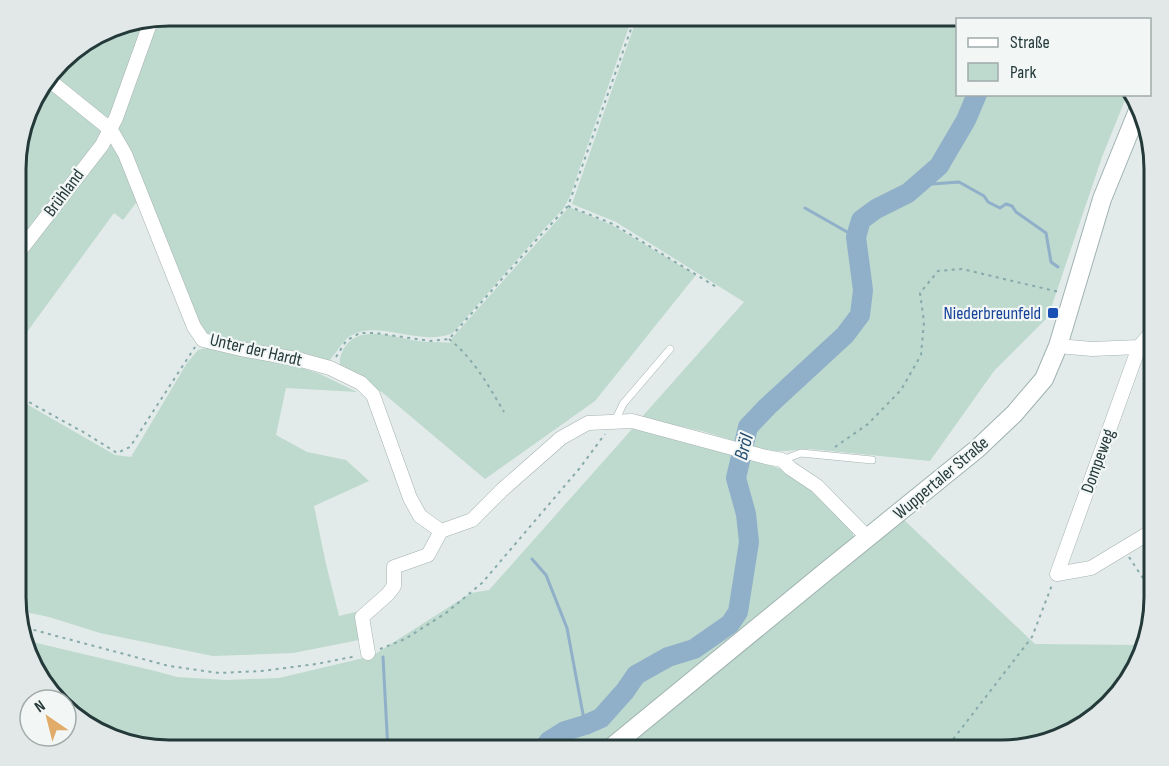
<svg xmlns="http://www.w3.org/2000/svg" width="1169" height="766" font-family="'Sofia Sans Condensed',sans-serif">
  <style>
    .green { fill: #bed9cd }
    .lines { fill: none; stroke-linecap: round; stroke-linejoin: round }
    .stream { stroke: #90afc9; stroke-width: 3 }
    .river { stroke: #90afc9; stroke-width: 20 }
    .service-casing { stroke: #a5b2b1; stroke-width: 8 }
    .minor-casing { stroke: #a5b2b1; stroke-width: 15 }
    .secondary-casing { stroke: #9fb2b1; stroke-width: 20 }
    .path { stroke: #86aaaa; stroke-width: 2; stroke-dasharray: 3 4.5; stroke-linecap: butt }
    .service { stroke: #fff; stroke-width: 7 }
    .minor { stroke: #fff; stroke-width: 14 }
    .secondary { stroke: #fff; stroke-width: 18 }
    .transit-dot { fill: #1a4fb4; stroke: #f2f7f6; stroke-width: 2 }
    .labels { text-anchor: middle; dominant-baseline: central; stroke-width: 4.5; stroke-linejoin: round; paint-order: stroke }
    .street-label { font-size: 18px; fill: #243939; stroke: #f2f7f6 }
    .transit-label { font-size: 18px; fill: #164399; stroke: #f2f7f6; text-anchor: end }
    .water-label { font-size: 20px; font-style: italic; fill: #254c6e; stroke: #f2f7f6 }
    .rim { fill: none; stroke: #243939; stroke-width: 3 }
  </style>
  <rect width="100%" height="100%" fill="#e2ebe9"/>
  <path class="green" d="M169 15H633L570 196 564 208 543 230 453 333C420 347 380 320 352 335 341 341 336 355 327 363L207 337 201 328 119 131 118 124 154 18Z
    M638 15H1001L1016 19 958 20V94L1127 95 1102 157 1048 317 994 371 930 461 810 449 771 452 702 431 641 418 744 302 616 222 572 204Z
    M149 19 114 116 107 119 51 74 67 53 110 27Z
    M46 80 103 132 16 252V149L31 100Z
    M108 144H114L139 199 123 220 114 213 16 347V261Z
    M569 207 612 225 696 275 595 401 485 479 383 393 340 366C339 358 341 355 344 348 360 323 395 338 418 341 429 343 440 341 450 343L452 338Z
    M206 348 299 367 320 374 357 392 286 388 276 435 307 452 346 460 369 481 314 506 326 564 339 616 360 611 359 640 293 653 213 656 100 633 49 617 16 610V398L115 455 131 457 187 363 198 350Z
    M633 428 739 454 792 473 815 490 853 531V540L600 751H168L83 725 66 707V700H60L36 675 24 640 155 671 177 677 226 680 279 678 372 656 471 593 489 590Z
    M901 517 1035 644 1141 645 1128 683 1077 731 1010 751H616Z"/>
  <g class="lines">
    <path class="stream" d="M918 185 959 182 984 196 988 202 1000 208 1006 204 1012 206 1016 212 1046 233 1051 262 1058 267
      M805 208 856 237
      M532 559 546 575 567 628 585 725
      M383 657 388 751"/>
    <path class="river" d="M1014 20 1015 19
      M542 751 549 741 565 731 585 725 601 718 625 691 636 675 668 657 694 649 730 624 738 612 749 542 746 514 736 478 748 427 767 407 845 335 860 315 863 290 856 237 861 220 876 209 908 193 939 166 966 120 977 94"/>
    <defs>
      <path id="service" d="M615 421 623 404 670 349
        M782 460 801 453 872 460"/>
      <path id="minor" d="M48 79 111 130 125 154 194 327 203 340 241 349 301 360 330 368 361 383 373 395 410 498 420 516 441 531 472 520 502 490 561 438 588 423 632 421 766 457 782 460 790 468 817 486 868 538
        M16 256 102 145 116 118 152 18
        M1058 346 1092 349 1139 347 1154 329
        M1057 574 1139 347
        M1057 574 1091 568 1154 530
        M368 653 362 617 388 594 394 586V567L428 555 441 531"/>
      <path id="secondary" d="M607 751 824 573 977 449 1014 414 1044 379 1058 346 1102 199 1139 108"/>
    </defs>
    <use href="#service" class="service-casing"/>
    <use href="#minor" class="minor-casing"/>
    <use href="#secondary" class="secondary-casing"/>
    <path class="path" d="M568 206 613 224 718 288
      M449 339C474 359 488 385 504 412
      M336 357 346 341 360 333H375L430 341 449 339 538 238 568 206 636 15
      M16 395 85 433 117 453 130 447 195 347
      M835 447 868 424 901 390 921 355 924 322 920 293 938 271 962 269 1059 292
      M1129 557 1154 595
      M19 626 169 666 219 673 262 671 316 664 357 656
      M380 649 405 639 446 613 482 583 579 469 605 434
      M949 743 959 751
      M944 751 1032 637 1052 585"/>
    <use href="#service" class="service"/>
    <use href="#minor" class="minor"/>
    <use href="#secondary" class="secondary"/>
  </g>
  <rect class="transit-dot" x="1047" y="307" width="12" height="12" rx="3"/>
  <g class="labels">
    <g class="street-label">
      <text transform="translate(64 193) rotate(-53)">Brühland</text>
      <text transform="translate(256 350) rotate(13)">Unter der Hardt</text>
      <text transform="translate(1098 461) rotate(-70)">Dompeweg</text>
      <text transform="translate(941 478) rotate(-40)">Wuppertaler Straße</text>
    </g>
    <g class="transit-label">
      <text x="1041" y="313">Niederbreunfeld</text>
    </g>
    <g class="water-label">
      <text transform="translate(744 447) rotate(-75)">Bröl</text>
    </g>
  </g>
  <path d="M0 0H1169V766H0ZM169 26H1001A143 143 0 0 1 1144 169V597A143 143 0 0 1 1001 740H169A143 143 0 0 1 26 597V169A143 143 0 0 1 169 26Z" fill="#e2e8e7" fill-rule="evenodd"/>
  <path class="rim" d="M169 26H1001A143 143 0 0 1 1144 169V597A143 143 0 0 1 1001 740H169A143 143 0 0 1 26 597V169A143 143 0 0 1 169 26Z"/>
  <rect x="956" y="18" width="195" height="78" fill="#f2f7f6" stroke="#a0abaa" stroke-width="1.5"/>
  <rect x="968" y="38" width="30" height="9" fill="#ffffff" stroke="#a0abaa" stroke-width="1.5"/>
  <text x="1010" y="48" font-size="18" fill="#243939">Straße</text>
  <rect x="968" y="63" width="30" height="18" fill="#bed9cd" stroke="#a0abaa" stroke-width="1.5"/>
  <text x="1010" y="78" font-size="18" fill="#243939">Park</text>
  <g transform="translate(48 718) rotate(325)"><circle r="28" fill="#f2f7f6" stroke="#a0abaa" stroke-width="1.5"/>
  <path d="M0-4.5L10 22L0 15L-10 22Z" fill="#e1ab69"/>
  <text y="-9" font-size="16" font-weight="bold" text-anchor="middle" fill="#243939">N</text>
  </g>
</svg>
